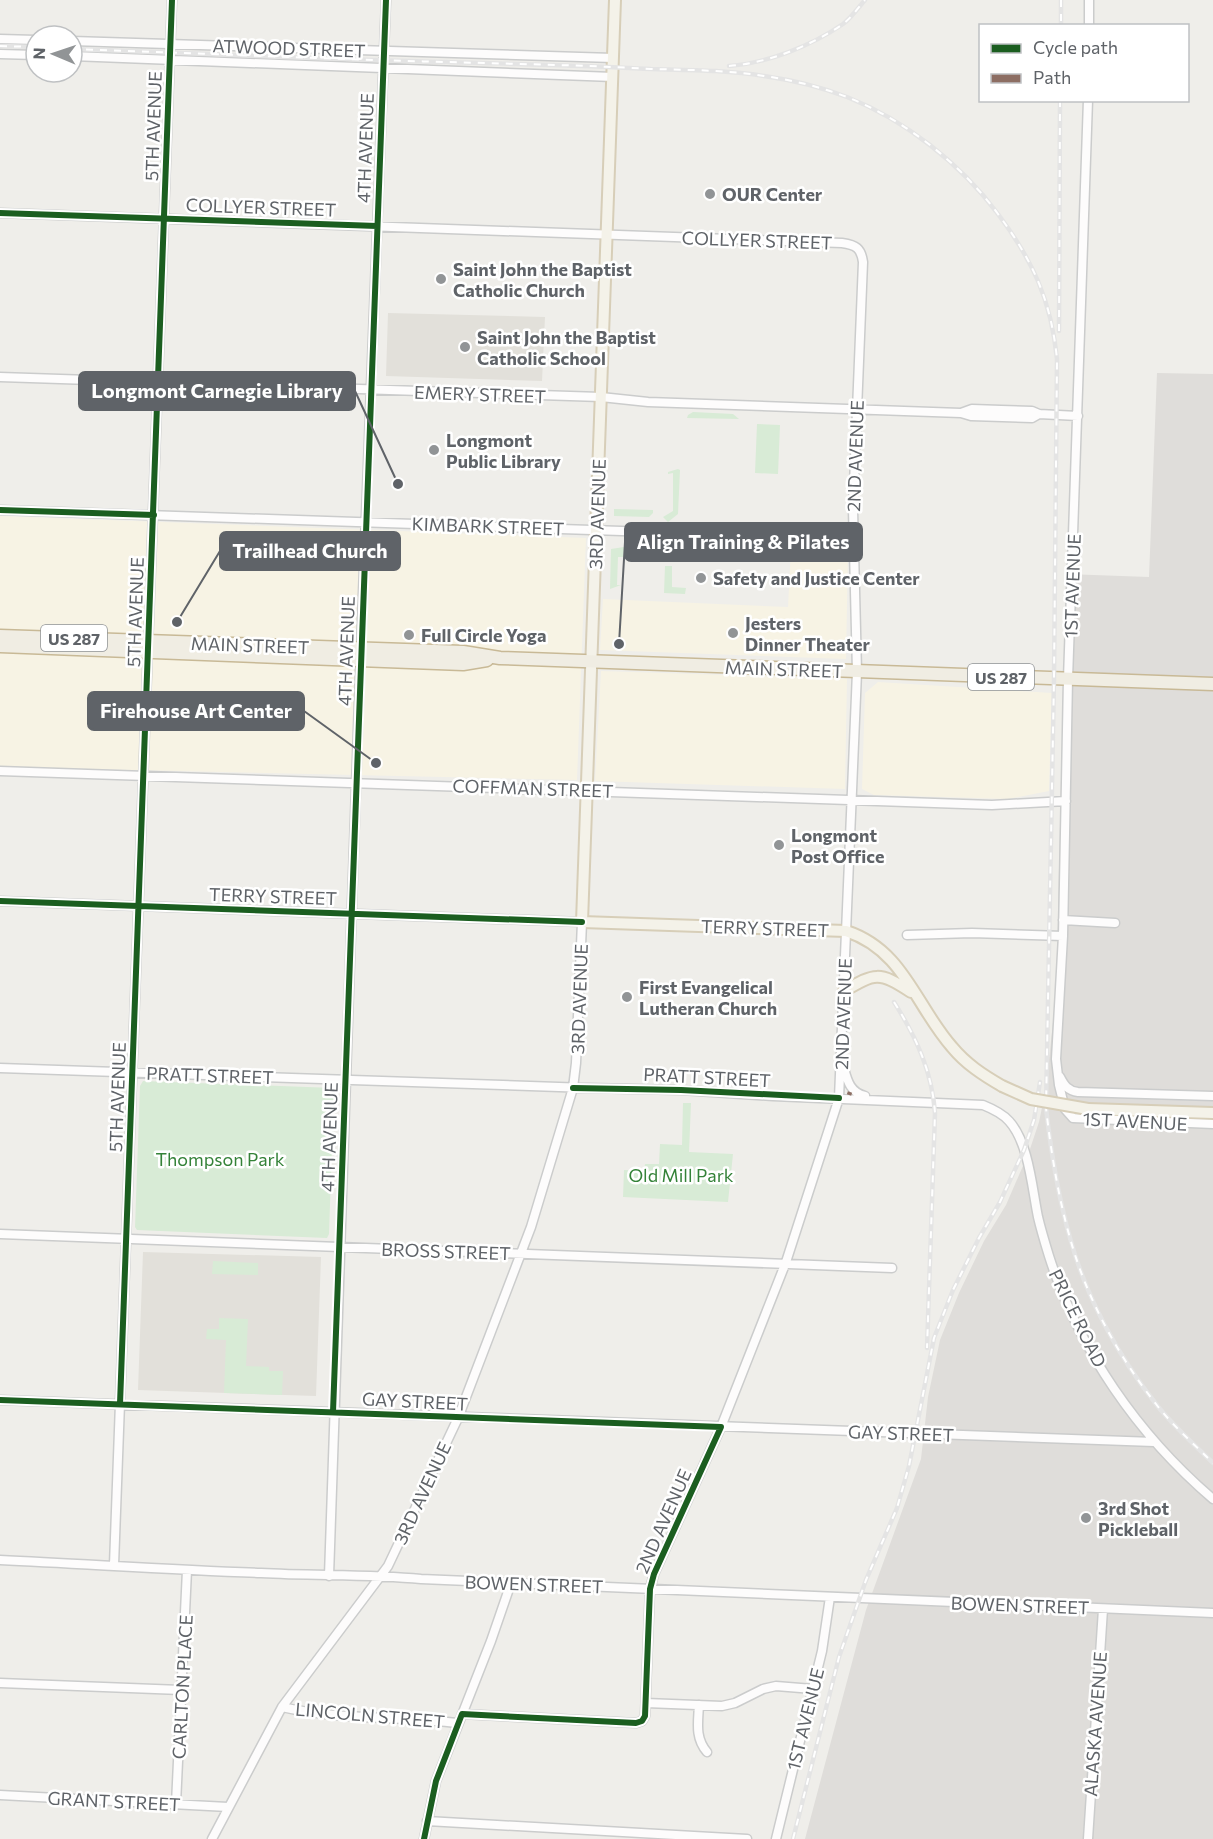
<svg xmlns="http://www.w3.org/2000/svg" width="1213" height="1839" font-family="Commissioner,sans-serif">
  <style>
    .commercial { fill: #f7f3e4 }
    .industrial { fill: #dfddda }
    .education { fill: #e2e0da }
    .green { fill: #d8ebd6 }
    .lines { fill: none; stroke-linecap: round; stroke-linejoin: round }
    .minor-casing { stroke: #cbcccc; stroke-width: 11 }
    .major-casing { stroke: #d7ceb8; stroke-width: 14 }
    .highway-casing { stroke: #c8b996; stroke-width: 15 }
    .minor { stroke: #fdfcfc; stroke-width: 8 }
    .major { stroke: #f4f2e9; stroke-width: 10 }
    .highway { stroke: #f0ede3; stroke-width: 12 }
    .rail-casing { stroke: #e4e4e4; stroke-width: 4.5 }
    .rail { stroke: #fff; stroke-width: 2; stroke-dasharray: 7; stroke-linecap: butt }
    .major-bridge-casing { stroke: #d7ceb8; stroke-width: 14; stroke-linecap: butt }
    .major-bridge { stroke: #f4f2e9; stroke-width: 10 }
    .quiet { stroke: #8d6e63; stroke-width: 4.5; stroke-dasharray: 9 4.5; stroke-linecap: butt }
    .cycleway-casing { stroke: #fff; stroke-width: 10 }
    .cycleway { stroke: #1b5e20; stroke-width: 6 }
    .poi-dot { fill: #919496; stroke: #fff; stroke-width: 2 }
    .labels { text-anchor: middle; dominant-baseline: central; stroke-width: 5; stroke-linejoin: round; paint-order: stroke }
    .shield { fill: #fff; stroke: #8f9295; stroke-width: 1.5 }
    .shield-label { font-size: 16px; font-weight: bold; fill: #5f6368 }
    .street-label { font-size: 18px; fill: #5f6368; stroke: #fff }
    .poi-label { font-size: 18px; font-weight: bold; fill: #5f6368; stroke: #fff; text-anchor: start }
    .park-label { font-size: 18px; fill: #348238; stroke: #fff }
    .leader { fill: none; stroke: #5f6368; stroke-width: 2 }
    .callout-dot { fill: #5f6368; stroke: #fff; stroke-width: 2 }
    .callout { fill: #5f6368; stroke: #5f6368; stroke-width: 2 }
    .callout-label { font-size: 20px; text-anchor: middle; font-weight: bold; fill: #fff }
  </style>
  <rect width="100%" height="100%" fill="#efeeea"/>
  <path class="commercial" d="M0 516 586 538 577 780 0 767Z
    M791 548 848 549 846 659 600 650 603 599 788 607Z
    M601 671 847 679 845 789 595 781Z
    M878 682 1052 693 1049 791 1008 799 874 795 862 789 865 693Z"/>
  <path class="industrial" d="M1157 373 1213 374V1839H805L866 1610 921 1459 928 1397 940 1340 959 1293 984 1241 1006 1205 1029 1152 1039 1122 1046 1088 1056 994 1066 574 1149 577Z"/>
  <path class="education" d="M388 313 545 317 542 381 386 376Z
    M143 1252 321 1257 316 1396 138 1390Z"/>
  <path class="green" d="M693 412 733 414 739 419 687 418 688 415Z
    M757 424 780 425 778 474 755 473Z
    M678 469 680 470 678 514 668 522 663 517 673 511V473L668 474V472Z
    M614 509 653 510V513L649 517 614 516Z
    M630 546V551L624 550 623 557H618L617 585H621L610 589 611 549Z
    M665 566H672V587L686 588 685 594 664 593Z
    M143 1081 334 1088 329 1234 327 1238 137 1230 135 1227 140 1086Z
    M683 1103H691L689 1152 733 1154 728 1202 623 1197 624 1170 644 1171 645 1164H659L660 1144 682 1145Z
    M213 1261 258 1263V1275L212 1274Z
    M219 1318 248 1319 246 1366 269 1367V1371H283L282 1395 224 1393 226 1340 206 1339 207 1329H219Z"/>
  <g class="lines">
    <defs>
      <path id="minor" d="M1089 0V26
        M0 39 36 40
        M72 41 613 58
        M0 54 36 55
        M72 56 613 77
        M1088 100 1068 679 1063 936 1056 1059 1059 1085 1065 1109 1073 1118 1213 1124
        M0 213 842 243C856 245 861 248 863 262L853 509 857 672 839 1098 786 1262 721 1427 654 1574 650 1589 645 1716 642 1721 636 1723 462 1714
        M0 377 601 397 648 402 961 413 971 416 1032 418 1039 414
        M961 413 972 409 1001 410 1032 411 1039 414 1078 416
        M0 510 652 532
        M738 537 853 541
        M0 771 992 805 1066 801
        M0 901 582 922 576 1063 573 1088 531 1227 458 1418 388 1566 282 1707 212 1839
        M1063 920 1115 923
        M907 935 972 933 1063 936
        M843 1065C847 1079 849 1092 865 1096
        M0 1068 588 1088 681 1090 773 1096 983 1105C993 1109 1002 1113 1009 1121 1029 1143 1032 1188 1038 1217 1041 1230 1045 1243 1049 1256 1079 1350 1138 1435 1213 1499
        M1060 1077C1064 1085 1068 1091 1078 1092L1213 1096
        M0 1234 892 1268
        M0 1400 1154 1442
        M0 1560C87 1564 174 1570 261 1573 314 1576 368 1574 421 1579L1213 1613
        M114 1565 172 0
        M329 1576 360 670 386 0
        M0 1683 181 1690
        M646 1703 722 1706 735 1703 763 1689 776 1686 813 1689
        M699 1705C698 1723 695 1738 707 1752
        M282 1707C337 1720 401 1716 458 1723
        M0 1795 228 1807
        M176 1804 187 1570
        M427 1821 747 1839
        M424 1839 436 1781 491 1641 511 1583
        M776 1839 822 1651 830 1597
        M1088 1839 1103 1609"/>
      <path id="major" d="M615 0 582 922 846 931C904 950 915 1005 952 1047 966 1064 983 1075 1002 1086
        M844 991C875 973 879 971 911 992
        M1088 1109 1213 1113"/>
      <path id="highway" d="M0 636 463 652 500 658 1213 684
        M0 646 463 664 487 660"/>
    </defs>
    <use href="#minor" class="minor-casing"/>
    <use href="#major" class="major-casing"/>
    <use href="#highway" class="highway-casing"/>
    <use href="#minor" class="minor"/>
    <use href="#major" class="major"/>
    <use href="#highway" class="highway"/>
    <defs>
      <path id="rail" d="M1061 0V26
        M0 46 36 47
        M72 49C197 53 322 59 447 62 515 64 583 65 651 69 689 70 727 70 764 76 792 80 821 87 847 97 905 120 961 164 998 214 1033 261 1051 300 1057 359L1054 679 1046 1108C1051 1152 1058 1196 1070 1238 1086 1297 1118 1356 1156 1404 1172 1425 1194 1444 1213 1463
        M729 66C768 63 811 46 843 24 851 18 858 8 865 0
        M1059 331 1060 100
        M894 1002C916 1037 932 1071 935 1113L927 1348
        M793 1839 839 1657 866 1580 897 1508 909 1466 934 1338 953 1290 979 1238 1000 1202 1024 1150 1034 1120 1040 1082"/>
    </defs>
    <use href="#rail" class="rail-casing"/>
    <use href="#rail" class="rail"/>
    <defs>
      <path id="major-bridge" d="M1002 1086 1031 1099 1088 1109"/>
    </defs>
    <use href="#major-bridge" class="major-bridge-casing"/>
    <use href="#major-bridge" class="major-bridge"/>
    <path class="quiet" d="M849 1095 850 1092"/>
    <defs>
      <path id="cycleway" d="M0 213 377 226
        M0 510 154 515
        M0 901 582 922
        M573 1088 681 1090 839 1098
        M0 1400 721 1427 654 1574 650 1589 645 1716 642 1721 636 1723 462 1714 436 1781 424 1839
        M120 1404 172 0
        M333 1412 386 0"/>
    </defs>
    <use href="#cycleway" class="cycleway-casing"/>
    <use href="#cycleway" class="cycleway"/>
  </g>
  <g class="poi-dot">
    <circle cx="710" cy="194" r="6"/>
    <circle cx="441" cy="279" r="6"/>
    <circle cx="465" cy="347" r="6"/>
    <circle cx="434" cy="450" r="6"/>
    <circle cx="701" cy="578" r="6"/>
    <circle cx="733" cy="633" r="6"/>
    <circle cx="409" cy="635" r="6"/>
    <circle cx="779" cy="845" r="6"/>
    <circle cx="627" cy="997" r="6"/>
    <circle cx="1086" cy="1518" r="6"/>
  </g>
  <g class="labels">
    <g class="shield">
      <rect x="41" y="625" width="66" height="26" rx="4.5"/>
      <rect x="968" y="664" width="66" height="26" rx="4.5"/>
    </g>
    <g class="shield-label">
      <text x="74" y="638">US 287</text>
      <text x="1001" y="677">US 287</text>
    </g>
    <g class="street-label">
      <text transform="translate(289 48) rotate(2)">ATWOOD STREET</text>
      <text transform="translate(153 126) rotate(-88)">5TH AVENUE</text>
      <text transform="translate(365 148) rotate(-88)">4TH AVENUE</text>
      <text transform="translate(261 207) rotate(2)">COLLYER STREET</text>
      <text transform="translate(757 240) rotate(2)">COLLYER STREET</text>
      <text transform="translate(480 394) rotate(2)">EMERY STREET</text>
      <text transform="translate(855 456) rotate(-88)">2ND AVENUE</text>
      <text transform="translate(597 514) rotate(-88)">3RD AVENUE</text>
      <text transform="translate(488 526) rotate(2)">KIMBARK STREET</text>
      <text transform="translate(1072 586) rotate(-88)">1ST AVENUE</text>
      <text transform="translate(135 612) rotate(-88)">5TH AVENUE</text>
      <text transform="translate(250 645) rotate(2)">MAIN STREET</text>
      <text transform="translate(346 651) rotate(-88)">4TH AVENUE</text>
      <text transform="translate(784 669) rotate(2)">MAIN STREET</text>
      <text transform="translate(533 788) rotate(2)">COFFMAN STREET</text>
      <text transform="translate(273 896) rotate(2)">TERRY STREET</text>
      <text transform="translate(765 928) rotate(2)">TERRY STREET</text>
      <text transform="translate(579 999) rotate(-88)">3RD AVENUE</text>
      <text transform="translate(843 1014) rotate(-88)">2ND AVENUE</text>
      <text transform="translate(210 1075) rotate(2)">PRATT STREET</text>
      <text transform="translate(707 1077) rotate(3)">PRATT STREET</text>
      <text transform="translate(117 1097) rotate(-88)">5TH AVENUE</text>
      <text transform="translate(1135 1121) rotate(3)">1ST AVENUE</text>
      <text transform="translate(329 1137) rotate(-88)">4TH AVENUE</text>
      <text transform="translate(446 1251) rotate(2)">BROSS STREET</text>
      <text transform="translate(1078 1318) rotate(64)">PRICE ROAD</text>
      <text transform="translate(415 1401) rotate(3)">GAY STREET</text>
      <text transform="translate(901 1433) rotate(2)">GAY STREET</text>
      <text transform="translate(422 1493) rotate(-65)">3RD AVENUE</text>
      <text transform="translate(663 1521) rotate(-66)">2ND AVENUE</text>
      <text transform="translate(534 1584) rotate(2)">BOWEN STREET</text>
      <text transform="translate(1020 1605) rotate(2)">BOWEN STREET</text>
      <text transform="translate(182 1687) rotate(-87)">CARLTON PLACE</text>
      <text transform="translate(370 1715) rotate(5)">LINCOLN STREET</text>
      <text transform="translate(805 1719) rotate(-76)">1ST AVENUE</text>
      <text transform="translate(1095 1724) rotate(-86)">ALASKA AVENUE</text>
      <text transform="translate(114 1801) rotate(3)">GRANT STREET</text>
    </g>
    <g class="poi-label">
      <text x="722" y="194">OUR Center</text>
      <text x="453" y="269">Saint John the Baptist<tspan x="453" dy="21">Catholic Church</tspan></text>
      <text x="477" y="337">Saint John the Baptist<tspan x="477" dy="21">Catholic School</tspan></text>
      <text x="446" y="440">Longmont<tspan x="446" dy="21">Public Library</tspan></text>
      <text x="713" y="578">Safety and Justice Center</text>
      <text x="745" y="623">Jesters<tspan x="745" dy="21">Dinner Theater</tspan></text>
      <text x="421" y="635">Full Circle Yoga</text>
      <text x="791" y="835">Longmont<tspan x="791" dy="21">Post Office</tspan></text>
      <text x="639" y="987">First Evangelical<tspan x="639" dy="21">Lutheran Church</tspan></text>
      <text x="1098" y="1508">3rd Shot<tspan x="1098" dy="21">Pickleball</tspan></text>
    </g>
    <g class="park-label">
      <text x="220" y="1159">Thompson Park</text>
      <text x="681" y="1175">Old Mill Park</text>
    </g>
  </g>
  <path class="leader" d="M398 484L355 391M619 644L625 542M177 622L220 551M376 763L304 711"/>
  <g class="callout-dot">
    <circle cx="398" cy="484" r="6"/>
    <circle cx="619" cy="644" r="6"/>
    <circle cx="177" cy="622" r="6"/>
    <circle cx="376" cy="763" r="6"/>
  </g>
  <g class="callout">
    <rect x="79" y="372" width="276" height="38" rx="6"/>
    <rect x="625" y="523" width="237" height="38" rx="6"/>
    <rect x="220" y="532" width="180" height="38" rx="6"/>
    <rect x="88" y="692" width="216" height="38" rx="6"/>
  </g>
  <g class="callout-label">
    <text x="217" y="398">Longmont Carnegie Library</text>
    <text x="743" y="549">Align Training &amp; Pilates</text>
    <text x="310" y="558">Trailhead Church</text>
    <text x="196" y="718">Firehouse Art Center</text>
  </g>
  <rect x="979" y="24" width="210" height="78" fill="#ffffff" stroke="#bfc1c3" stroke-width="1.5"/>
  <rect x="991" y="44" width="30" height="9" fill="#1b5e20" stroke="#bfc1c3" stroke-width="1.5"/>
  <text x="1033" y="54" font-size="18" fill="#5f6368">Cycle path</text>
  <rect x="991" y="74" width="30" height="9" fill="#8d6e63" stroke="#bfc1c3" stroke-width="1.5"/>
  <text x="1033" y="84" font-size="18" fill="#5f6368">Path</text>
  <g transform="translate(54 54) rotate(272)"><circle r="28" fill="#ffffff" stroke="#bfc1c3" stroke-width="1.5"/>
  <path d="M0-4.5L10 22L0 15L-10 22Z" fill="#919496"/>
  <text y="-9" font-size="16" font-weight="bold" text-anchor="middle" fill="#5f6368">N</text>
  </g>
</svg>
